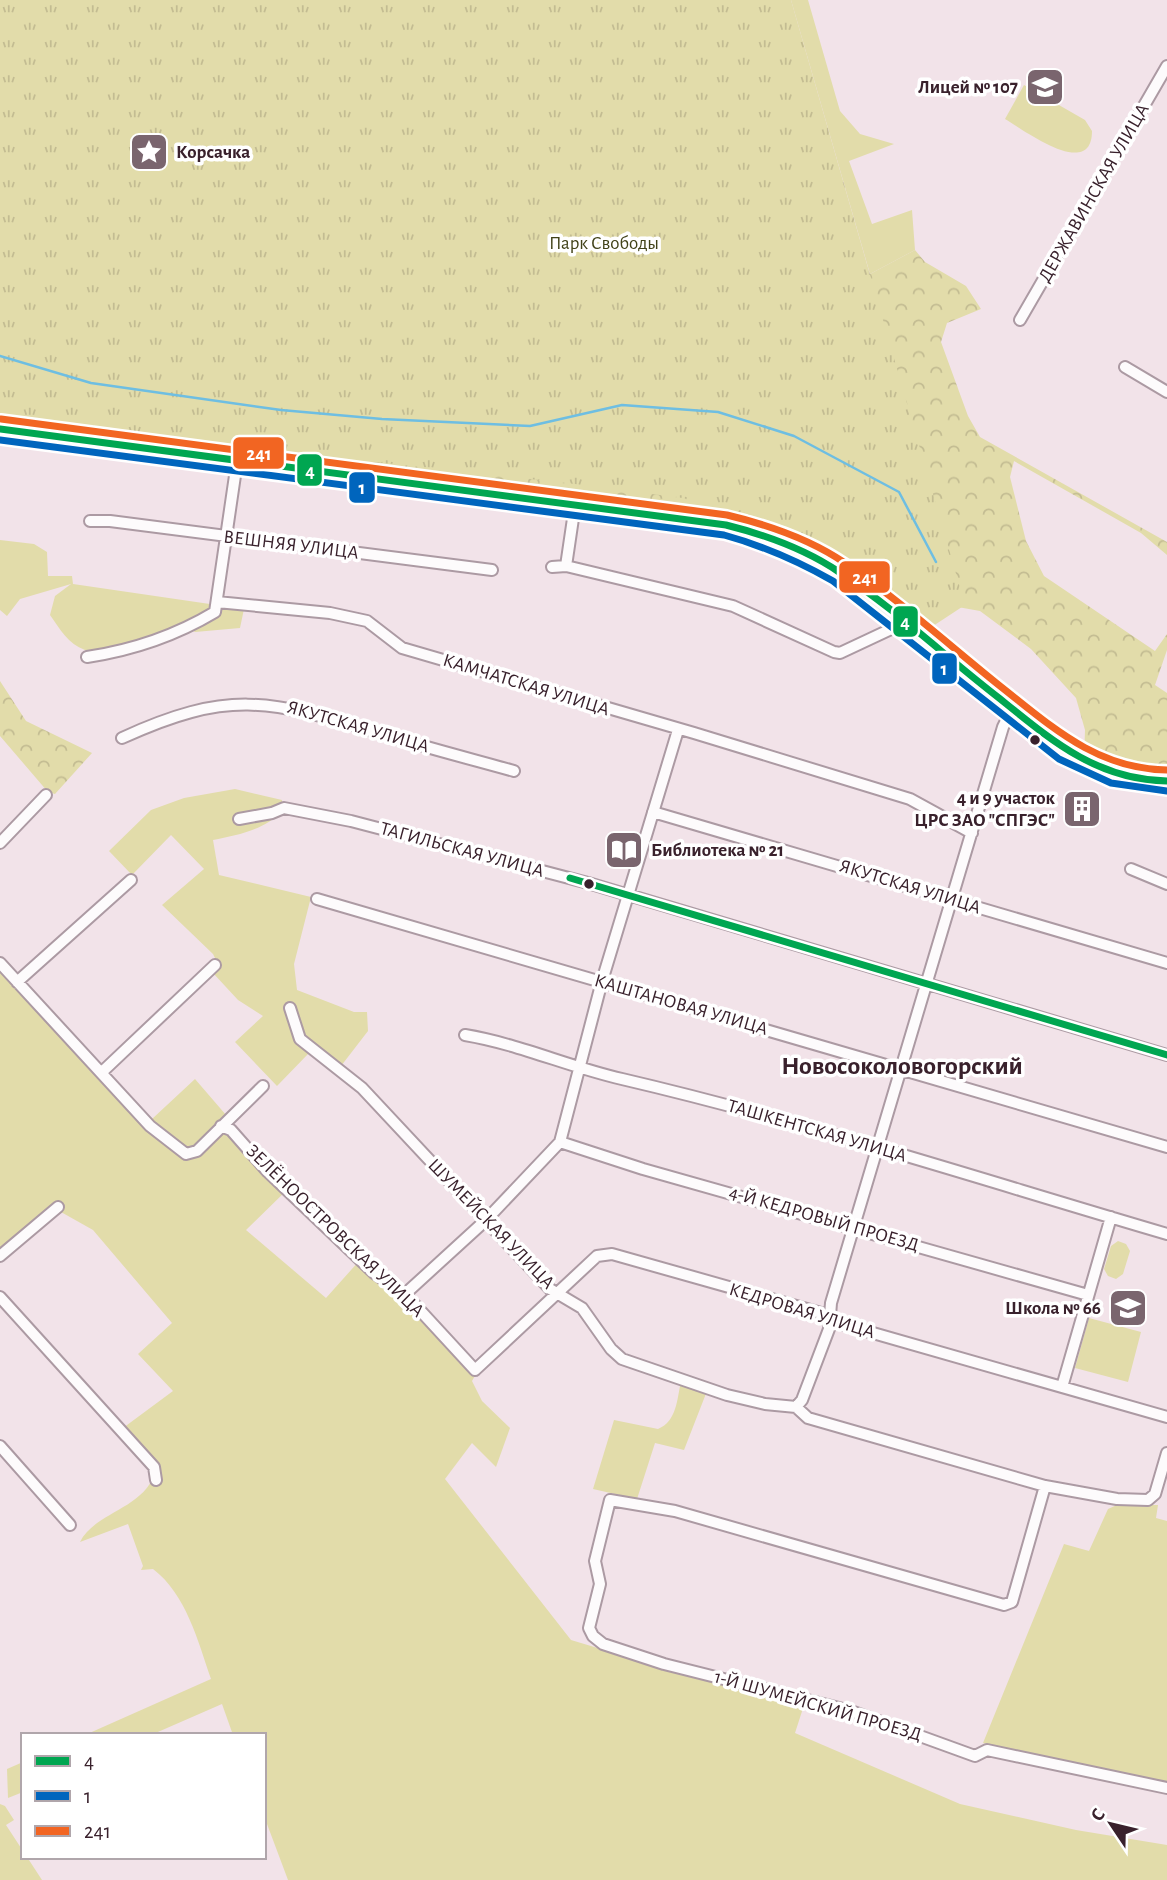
<svg xmlns="http://www.w3.org/2000/svg" width="1167" height="1880" font-family="'Alegreya Sans',sans-serif">
  <style>
    .green { fill: #e2dcaa }
    .forest { fill: url(#forest-crowns) }
    .park { fill: url(#park-tufts) }
    .lines { fill: none; stroke-linecap: round; stroke-linejoin: round }
    .stream { stroke: #6ebee2; stroke-width: 2.5 }
    .minor-casing { stroke: #ac9aa3; stroke-width: 14 }
    .secondary-casing { stroke: #ac9aa3; stroke-width: 18 }
    .minor { stroke: #fdfbfc; stroke-width: 10 }
    .secondary { stroke: #f1f3f3; stroke-width: 14 }
    .bus-1-casing { stroke: #fff; stroke-width: 12 }
    .bus-2-casing { stroke: #fff; stroke-width: 12 }
    .bus-3-casing { stroke: #fff; stroke-width: 12 }
    .bus-1 { stroke: #00a651; stroke-width: 7 }
    .bus-2 { stroke: #0065bd; stroke-width: 7 }
    .bus-3 { stroke: #f26522; stroke-width: 7 }
    .bus-dot { fill: #39212c; stroke: #fff; stroke-width: 2.5 }
    .labels { text-anchor: middle; dominant-baseline: central; stroke-width: 7; stroke-linejoin: round; paint-order: stroke }
    .poi-label { font-size: 19px; font-weight: bold; fill: #39212c; stroke: #fff; text-anchor: end }
    .street-label { font-size: 19px; fill: #39212c; stroke: #fff }
    .park-label { font-size: 19px; fill: #414218; stroke: #fff }
    .district-label { font-size: 26px; font-weight: bold; fill: #39212c; stroke: #fff }
    .line-badge { stroke: #fff; stroke-width: 2.5 }
    .badge-label { font-size: 19px; text-anchor: middle; font-weight: bold; fill: #fff }
  </style>
  <defs>
    <pattern id="forest-crowns" width="20" height="18" patternUnits="userSpaceOnUse" patternTransform="scale(1.75)"><rect width="20" height="18" fill="#e2dcaa"/><path d="M2 6a3 3 0 1 1 6 0M12 15a3 3 0 1 1 6 0" fill="none" stroke="#c3bc92"/></pattern>
    <pattern id="park-tufts" width="24" height="20" patternUnits="userSpaceOnUse" patternTransform="scale(1.75)"><rect width="24" height="20" fill="#e2dcaa"/><path d="M3 7l-1-3M5 7V3M7 7l1-3M15 17l-1-3M17 17v-4M19 17l1-3" fill="none" stroke="#c3bc92"/></pattern>
  </defs>
  <rect width="100%" height="100%" fill="#f2e3e9"/>
  <path class="green" d="M791 0H808L840 111 860 134 894 144 849 161 872 224 912 210 915 250 870 274Z
    M1024 85 1085 120 1092 131C1092 181 1024 130 1005 119Z
    M0 540 34 544 47 552 48 576H72L73 584 244 609 240 628 195 632 186 627C162 635 108 659 85 650 68 644 60 629 50 615L55 596 71 584 20 599 7 616 0 610Z
    M235 789 282 800 283 810C265 830 238 835 213 840L219 875 311 897 294 964 297 990 354 1012H367L368 1031 341 1066 333 1071 309 1053 277 1086 235 1042 263 1016 238 1000 213 973 218 964 213 954 162 905 204 869 171 835 132 875 109 851 151 810 184 798Z
    M0 967 139 1119H152L195 1079 289 1188 246 1230 326 1298 360 1260 402 1290 476 1374 472 1381 482 1401 510 1428 496 1467 472 1443 445 1479 571 1640 664 1668 805 1702 795 1733 960 1804 1076 1830 1167 1845V1880H288L264 1816V1735H233L222 1704 151 1735H85L211 1679C198 1641 186 1594 153 1569L141 1570 143 1566 128 1524 80 1542C94 1513 142 1509 154 1475L123 1428 173 1391 138 1354 172 1323 93 1230 61 1212 0 1260Z
    M1118 1241 1126 1244 1130 1251 1123 1274 1116 1279 1108 1276 1104 1269 1111 1246Z
    M1089 1318 1141 1332 1128 1382 1075 1368Z
    M681 1381 707 1391 684 1450 655 1443 637 1499 593 1489 614 1420 658 1429C677 1421 677 1399 681 1381Z
    M1117 1505H1158L1156 1518 1167 1521V1783L983 1743 1064 1544 1089 1551 1108 1509Z
    M23 1762V1792L8 1798 7 1769Z
    M0 1804 5 1806 14 1820 6 1825 23 1851V1857H27L42 1880H0Z"/>
  <path class="forest" d="M915 250 925 262 966 286 981 309 947 323 941 342 968 416 980 437 1167 542V555L1141 533 1014 461 1010 477 1026 541 1044 576 1155 651 1167 634V650L1155 685 1167 693V776L1132 775 1084 758 1085 730 1076 698 1031 649 980 611 952 606 844 551 758 523 490 483 189 450 0 421V310L870 274Z
    M0 681 26 721 92 753 55 794 48 792 0 736Z"/>
  <path class="park" d="M0 0H791L965 605 927 630 843 568 729 504 567 483 0 421Z"/>
  <g class="lines">
    <path class="stream" d="M0 356 91 383 281 410 382 419 530 426 622 405 718 412 794 436 899 492 936 562"/>
    <defs>
      <path id="minor" d="M1020 320 1167 66
        M1125 367 1167 392
        M90 521H110L492 570
        M566 566 575 505
        M552 567 566 566 733 606 834 652 840 653 904 623
        M217 602 330 613 367 621 402 648 694 733 910 799 972 833
        M87 657C134 650 175 636 215 612L237 462
        M122 738C227 690 268 699 375 732 421 746 467 758 514 771
        M653 812 1167 963
        M239 819 272 813 284 808 351 821 588 883 1167 1055
        M0 843 46 795
        M1131 869 1167 884
        M317 899 1167 1147
        M0 963 150 1126 186 1154 197 1151 263 1086
        M17 982 131 880
        M290 1008 300 1039 362 1088 550 1289 582 1308 611 1349 622 1359 727 1395 765 1404 796 1407 808 1418 1045 1486 1117 1499 1148 1500 1155 1494 1167 1453
        M465 1035C519 1044 569 1067 622 1079 806 1122 986 1181 1167 1234
        M102 1072 215 965
        M221 1126 231 1130 268 1172 374 1273 405 1294 475 1370 597 1256 612 1254 821 1313 838 1323 1167 1417
        M560 1142 643 1169 1088 1295
        M0 1256 58 1207
        M405 1294 486 1220 560 1142 602 981 678 730
        M0 1297 154 1467 156 1480
        M1062 1387 1111 1217
        M796 1407 802 1400 829 1329 831 1303 1003 727 1012 709
        M0 1446 70 1525
        M1045 1486 1012 1602 1004 1605 675 1511 610 1500 595 1561 600 1584 589 1628 593 1636 603 1644 664 1664 851 1711 975 1756 987 1750 1167 1788"/>
      <path id="secondary" d="M0 429 575 505 726 525 757 533 796 548 839 572 1064 750C1097 770 1129 782 1167 781"/>
    </defs>
    <use href="#minor" class="minor-casing"/>
    <use href="#secondary" class="secondary-casing"/>
    <use href="#minor" class="minor"/>
    <use href="#secondary" class="secondary"/>
    <defs>
      <path id="bus-1" d="M0 429 726 525C766 535 805 549 839 572 895 609 946 657 999 698 1051 740 1097 780 1167 781
        M570 878 1167 1055"/>
      <path id="bus-2" d="M0 440 724 535C764 546 798 561 833 581L1059 759 1111 783 1167 791"/>
      <path id="bus-3" d="M1 419 727 515C769 525 810 539 845 563 899 600 949 645 1000 686 1052 727 1097 769 1167 770"/>
    </defs>
    <use href="#bus-1" class="bus-1-casing"/>
    <use href="#bus-2" class="bus-2-casing"/>
    <use href="#bus-3" class="bus-3-casing"/>
    <use href="#bus-1" class="bus-1"/>
    <use href="#bus-2" class="bus-2"/>
    <use href="#bus-3" class="bus-3"/>
  </g>
  <defs>
    <symbol id="school-square" viewBox="-11 -11 22 22"><rect x="-9" y="-9" width="18" height="18" rx="4" fill="#7a656e" stroke="#fff"/><path d="M0-5L7-2L0 1L-7-2ZM-4 1L0 2.5L4 1V4Q0 6-4 4Z" fill="#fff"/></symbol>
    <symbol id="sight-square" viewBox="-11 -11 22 22"><rect x="-9" y="-9" width="18" height="18" rx="4" fill="#7a656e" stroke="#fff"/><path d="M0-6L1.8-2.2L6-1.7L2.9 1.2L3.7 5.4L0 3.3L-3.7 5.4L-2.9 1.2L-6-1.7L-1.8-2.2Z" fill="#fff"/></symbol>
    <symbol id="building-square" viewBox="-11 -11 22 22"><rect x="-9" y="-9" width="18" height="18" rx="4" fill="#7a656e" stroke="#fff"/><path d="M-4-6H4V6H1V3H-1V6H-4ZM-2.5-4.3h1.7v1.8h-1.7ZM.8-4.3h1.7v1.8H.8ZM-2.5-1h1.7V.8h-1.7ZM.8-1h1.7V.8H.8Z" fill="#fff"/></symbol>
    <symbol id="library-square" viewBox="-11 -11 22 22"><rect x="-9" y="-9" width="18" height="18" rx="4" fill="#7a656e" stroke="#fff"/><path d="M-6-4Q-3-5.5-.7-3.5V5Q-3 3-6 4ZM6-4Q3-5.5 .7-3.5V5Q3 3 6 4Z" fill="#fff"/></symbol>
  </defs>
  <g fill-rule="evenodd">
    <use href="#school-square" x="1023" y="65" width="44" height="44"/>
    <use href="#sight-square" x="127" y="130" width="44" height="44"/>
    <use href="#building-square" x="1060" y="787" width="44" height="44"/>
    <use href="#library-square" x="602" y="828" width="44" height="44"/>
    <use href="#school-square" x="1106" y="1286" width="44" height="44"/>
  </g>
  <g class="bus-dot">
    <circle cx="1035" cy="740" r="6"/>
    <circle cx="589" cy="884" r="6"/>
  </g>
  <g class="labels">
    <g class="poi-label">
      <text x="1018" y="87">Лицей № 107</text>
      <text x="176" y="152" text-anchor="start">Корсачка</text>
      <text x="1055" y="798">4 и 9 участок<tspan x="1055" dy="22">ЦРС ЗАО "СПГЭС"</tspan></text>
      <text x="651" y="850" text-anchor="start">Библиотека № 21</text>
      <text x="1101" y="1308">Школа № 66</text>
    </g>
    <g class="street-label">
      <text transform="translate(1094 193) rotate(-60)">ДЕРЖАВИНСКАЯ УЛИЦА</text>
      <text transform="translate(291 545) rotate(7)">ВЕШНЯЯ УЛИЦА</text>
      <text transform="translate(526 685) rotate(17)">КАМЧАТСКАЯ УЛИЦА</text>
      <text transform="translate(358 727) rotate(16)">ЯКУТСКАЯ УЛИЦА</text>
      <text transform="translate(462 850) rotate(15)">ТАГИЛЬСКАЯ УЛИЦА</text>
      <text transform="translate(910 887) rotate(17)">ЯКУТСКАЯ УЛИЦА</text>
      <text transform="translate(681 1005) rotate(16)">КАШТАНОВАЯ УЛИЦА</text>
      <text transform="translate(817 1131) rotate(16)">ТАШКЕНТСКАЯ УЛИЦА</text>
      <text transform="translate(824 1219) rotate(16)">4-Й КЕДРОВЫЙ ПРОЕЗД</text>
      <text transform="translate(491 1224) rotate(46)">ШУМЕЙСКАЯ УЛИЦА</text>
      <text transform="translate(335 1231) rotate(44)">ЗЕЛЁНООСТРОВСКАЯ УЛИЦА</text>
      <text transform="translate(802 1311) rotate(17)">КЕДРОВАЯ УЛИЦА</text>
      <text transform="translate(818 1706) rotate(16)">1-Й ШУМЕЙСКИЙ ПРОЕЗД</text>
    </g>
    <g class="park-label">
      <text x="604" y="243">Парк Свободы</text>
    </g>
    <g class="district-label">
      <text x="902" y="1066">Новосоколовогорский</text>
    </g>
  </g>
  <g class="line-badge">
    <rect x="232" y="436" width="53" height="34" rx="7" fill="#f26522"/>
    <rect x="296" y="453" width="27" height="34" rx="7" fill="#00a651"/>
    <rect x="348" y="471" width="28" height="33" rx="7" fill="#0065bd"/>
    <rect x="838" y="560" width="53" height="34" rx="7" fill="#f26522"/>
    <rect x="892" y="605" width="27" height="33" rx="7" fill="#00a651"/>
    <rect x="931" y="652" width="27" height="33" rx="7" fill="#0065bd"/>
  </g>
  <g class="badge-label">
    <text x="259" y="460">241</text>
    <text x="310" y="477">4</text>
    <text x="362" y="494">1</text>
    <text x="865" y="584">241</text>
    <text x="905" y="628">4</text>
    <text x="944" y="675">1</text>
  </g>
  <rect x="21" y="1733" width="245" height="126" fill="#ffffff" stroke="#b0a6ab" stroke-width="2"/>
  <rect x="35" y="1756" width="35" height="10" fill="#00a651" stroke="#b0a6ab" stroke-width="2"/>
  <text x="84" y="1768" font-size="21" fill="#39212c">4</text>
  <rect x="35" y="1791" width="35" height="10" fill="#0065bd" stroke="#b0a6ab" stroke-width="2"/>
  <text x="84" y="1803" font-size="21" fill="#39212c">1</text>
  <rect x="35" y="1826" width="35" height="10" fill="#f26522" stroke="#b0a6ab" stroke-width="2"/>
  <text x="84" y="1838" font-size="21" fill="#39212c">241</text>
  <g transform="translate(1111 1824) rotate(305)" stroke="#ffffff" stroke-width="5" paint-order="stroke">
  <path d="M0-5L12 26L0 18L-12 26Z" fill="#39212c"/>
  <text y="-10" font-size="19" font-weight="bold" text-anchor="middle" fill="#39212c">С</text>
  </g>
</svg>
